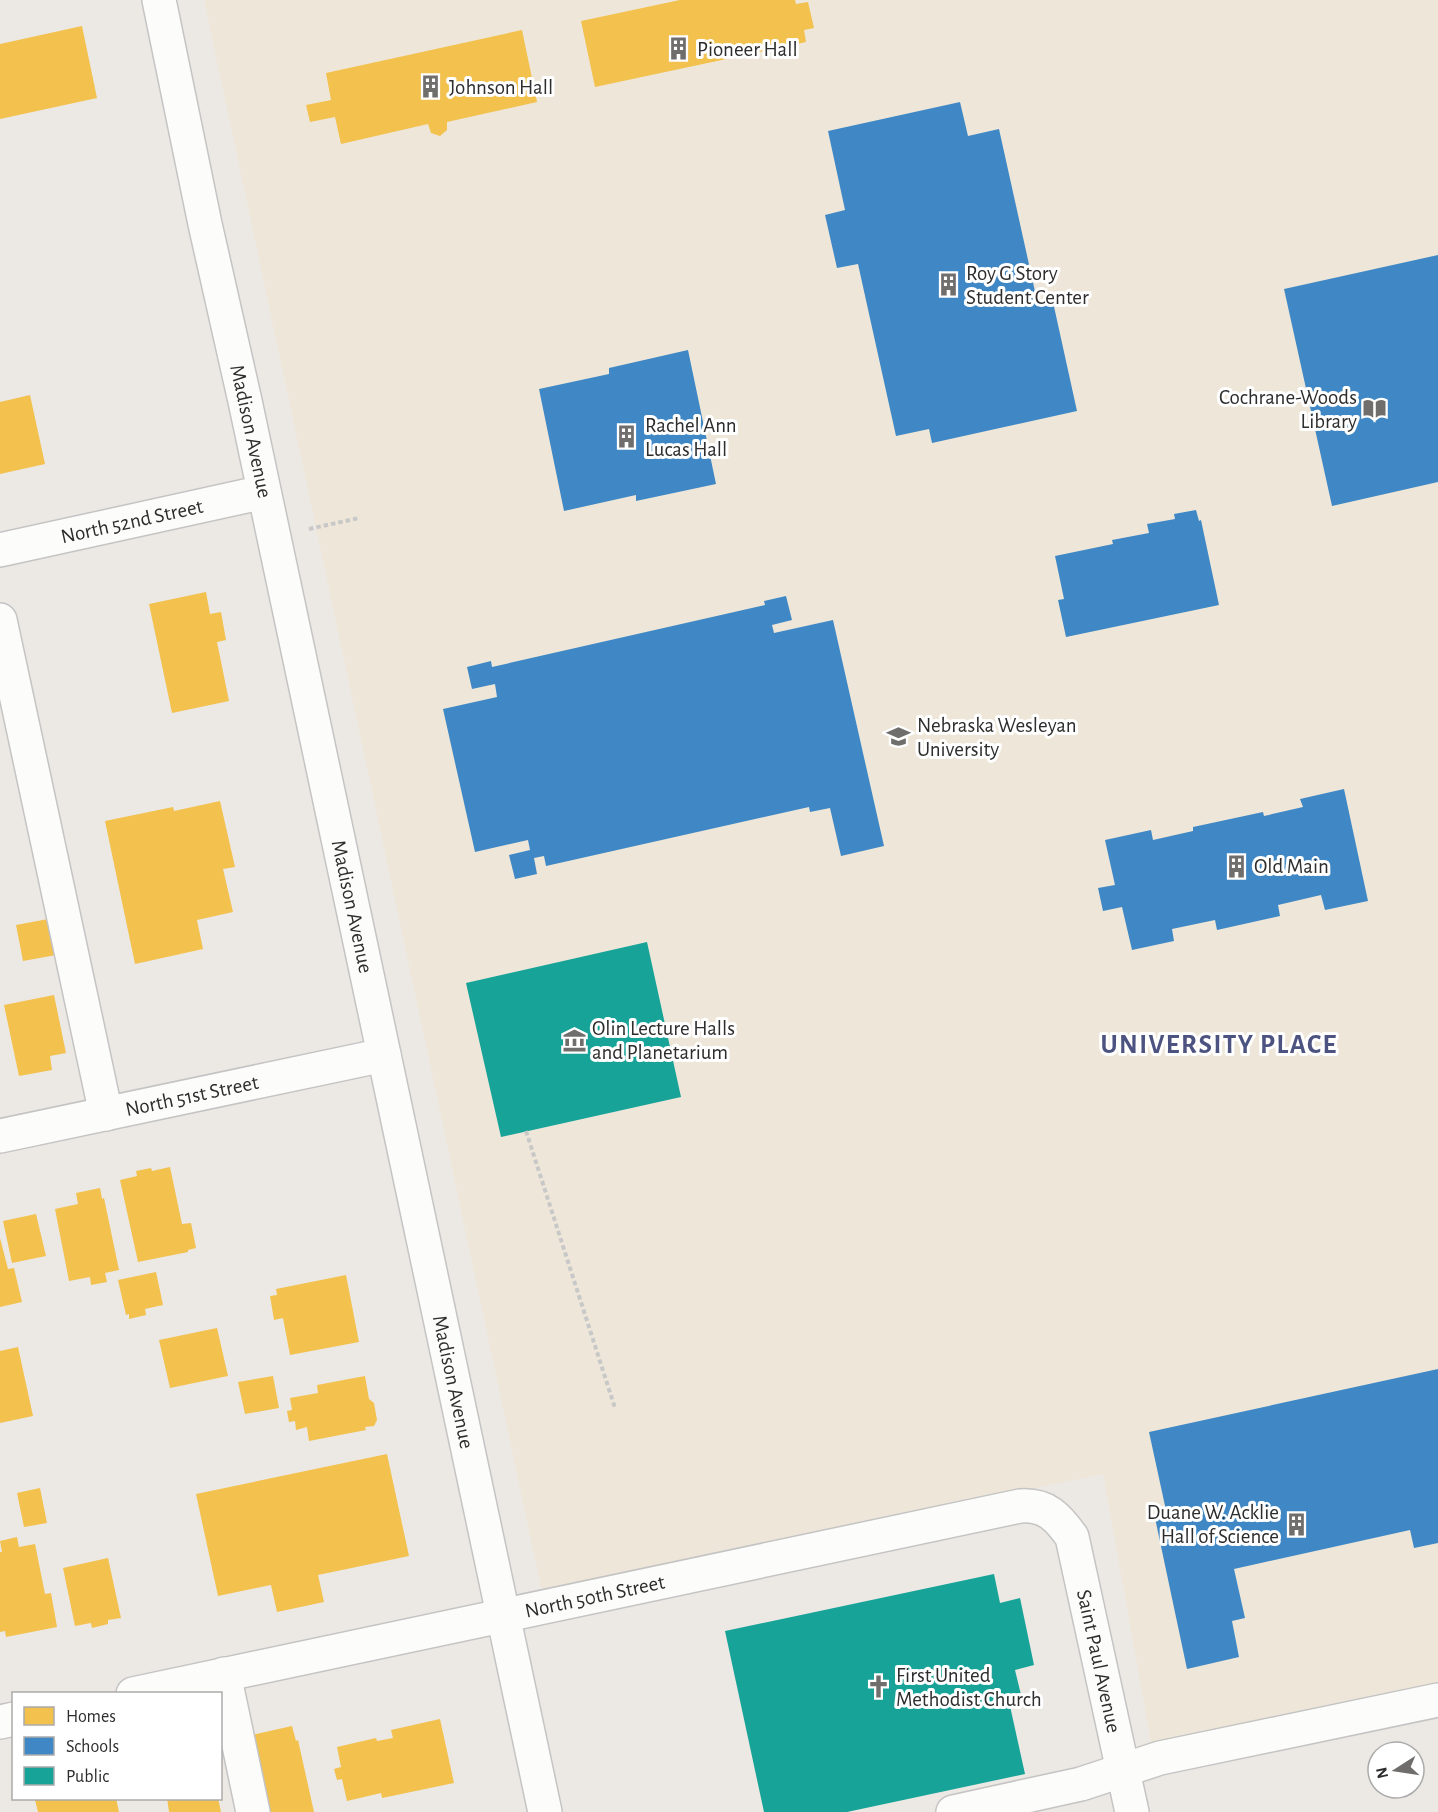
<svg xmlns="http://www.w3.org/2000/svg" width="1438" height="1812" font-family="'Alegreya Sans',sans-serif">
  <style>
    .education { fill: #eee7d9 }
    .homes { fill: #f2c14e }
    .schools { fill: #3f88c5 }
    .public { fill: #17a398 }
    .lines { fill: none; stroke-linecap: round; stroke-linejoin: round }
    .minor-casing { stroke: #c5c4c4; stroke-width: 36 }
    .path { stroke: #c8c8c8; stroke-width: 4; stroke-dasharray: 4.5 3; stroke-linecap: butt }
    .minor { stroke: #fcfcfb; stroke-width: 33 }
    .labels { text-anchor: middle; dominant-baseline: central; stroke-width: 6; stroke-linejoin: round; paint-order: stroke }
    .poi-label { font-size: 21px; fill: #2d2d2d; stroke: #fff; text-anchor: start }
    .street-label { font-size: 21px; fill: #2d2d2d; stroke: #fff }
    .district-label { font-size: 27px; font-weight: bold; letter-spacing: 1.5px; fill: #4c5380; stroke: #fff }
  </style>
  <rect width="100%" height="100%" fill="#ece8e4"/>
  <path class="education" d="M204 0H1438V1698L1154 1759 1103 1474 542 1592Z"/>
  <path class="homes" d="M680 0H795L796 4 808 2 814 28 804 30 806 42 595 87 581 21Z
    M82 26 97 98 0 119V44Z
    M522 30 537 102 447 122V130L440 136 431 133 428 124 341 144 335 117 310 122 306 105 331 100 326 73Z
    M30 395 45 464 0 474V402Z
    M206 592 210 614 221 612 226 640 217 642 229 701 172 713 149 604Z
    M220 801 235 867 223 869 233 912 197 920 203 949 135 964 105 821 173 807 174 811Z
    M48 919 56 955 23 961 16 925Z
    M54 995 66 1053 50 1056 52 1070 19 1076 4 1005Z
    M170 1167 182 1224 191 1223 196 1248 188 1250V1252L138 1262 120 1180 137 1176 136 1171 151 1168 152 1171Z
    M100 1188 102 1199 104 1198 119 1270 105 1273 107 1282 91 1285 90 1277 69 1281 55 1209 78 1204 76 1193Z
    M36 1214 46 1256 12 1263 3 1221Z
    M0 1238 8 1269 14 1268 22 1302 0 1307Z
    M156 1272 163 1305 145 1309 146 1315 129 1319V1314L126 1315 118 1280Z
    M346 1275 359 1342 290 1355 283 1318 274 1320 270 1296 277 1295 276 1289Z
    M217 1328 228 1376 170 1388 159 1340Z
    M18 1347 33 1416 0 1423V1351Z
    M273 1376 279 1408 245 1414 238 1382Z
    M365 1376 369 1399 374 1403 377 1420 374 1426 365 1427 366 1430 309 1441 307 1427 296 1430 295 1421 289 1422 287 1411 292 1410 290 1398 318 1393 317 1385Z
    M387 1454 409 1556 318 1575 324 1602 277 1612 271 1585 218 1596 196 1494Z
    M40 1488 47 1523 24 1527 17 1493Z
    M17 1537 19 1547 35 1544 45 1594 51 1593 57 1627 6 1637 5 1631 0 1632V1552H2L0 1541Z
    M108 1558 121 1618 108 1620V1624L92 1628 91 1623 75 1626 63 1568Z
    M440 1719 454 1783 382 1798 381 1793 347 1801 342 1779 337 1780 334 1769 341 1767 337 1747 376 1738 377 1741 393 1738 391 1730Z
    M292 1726 296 1741 298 1740 314 1812H261L252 1735Z
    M40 1798H116L119 1812H38L35 1800Z
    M167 1798H218L221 1812H169Z"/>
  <path class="schools" d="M960 102 968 136 999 129 1038 305 1053 302 1077 411 932 443 929 429 896 436 858 264 837 268 825 215 845 210 828 131Z
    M1438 255V482L1332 506 1284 289Z
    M688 350 716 484 636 501V495L564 511 539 389 609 374V368Z
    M1196 510 1199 521 1201 520 1219 605 1066 637 1058 600 1064 599 1055 556 1113 544 1112 540 1149 533 1147 524 1175 519 1174 514Z
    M786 596 792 620 772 625 774 633 833 620 884 846 841 856 830 808 810 812 809 807 546 866 544 856 534 858 537 874 515 879 509 855 530 850 528 840 475 852 443 709 497 697 495 684 472 689 467 667 491 661 492 667 765 605 764 601Z
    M1344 789 1368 901 1325 910 1321 895 1278 905 1280 916 1217 930 1215 920 1172 929 1174 941 1132 950 1122 907 1103 911 1098 888 1115 885 1105 840 1151 830 1153 840 1193 831V827L1263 812 1264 816 1303 807 1300 799Z
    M1438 1369V1543L1414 1548 1410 1530 1234 1569 1245 1618 1232 1621 1239 1657 1187 1669 1155 1518 1167 1515 1149 1432Z"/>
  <path class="public" d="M647 942 681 1097 501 1137 466 983Z
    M994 1574 1000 1603 1020 1598 1034 1665 1015 1670 1023 1703 1010 1706 1025 1774 847 1812H764L725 1631Z"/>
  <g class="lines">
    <defs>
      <g id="minor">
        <path id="s1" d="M159 0 205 224 245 401 545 1812"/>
        <path id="s2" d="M0 550 264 492"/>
        <path d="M0 620 106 1114"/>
        <path id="s3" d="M0 1136 384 1055"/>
        <path d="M224 1674 253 1812"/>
        <path id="s4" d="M133 1694 1020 1506C1046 1504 1058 1517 1072 1537L1132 1812"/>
        <path d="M0 1722 14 1719"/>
        <path d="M953 1812 1081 1784 1160 1758 1438 1700"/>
      </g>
    </defs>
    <use href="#minor" class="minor-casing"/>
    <path class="path" d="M309 529 359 518
      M526 1131 615 1408"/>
    <use href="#minor" class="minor"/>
  </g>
  <defs>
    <symbol id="building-bare" viewBox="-9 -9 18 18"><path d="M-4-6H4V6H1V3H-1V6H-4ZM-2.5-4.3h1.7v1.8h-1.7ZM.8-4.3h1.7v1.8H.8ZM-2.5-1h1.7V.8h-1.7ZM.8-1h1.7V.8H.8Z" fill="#706e6d" stroke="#fff" stroke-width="2.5" paint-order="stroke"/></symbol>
    <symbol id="library-bare" viewBox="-9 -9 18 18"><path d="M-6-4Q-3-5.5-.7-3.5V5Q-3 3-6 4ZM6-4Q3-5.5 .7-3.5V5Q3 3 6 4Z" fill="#706e6d" stroke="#fff" stroke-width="2.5" paint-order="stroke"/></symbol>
    <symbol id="university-bare" viewBox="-9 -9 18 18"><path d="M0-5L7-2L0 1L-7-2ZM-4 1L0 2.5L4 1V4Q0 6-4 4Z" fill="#706e6d" stroke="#fff" stroke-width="2.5" paint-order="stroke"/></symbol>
    <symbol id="museum-bare" viewBox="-9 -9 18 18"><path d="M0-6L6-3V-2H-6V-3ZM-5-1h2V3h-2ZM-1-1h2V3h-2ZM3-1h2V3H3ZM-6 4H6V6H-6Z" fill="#706e6d" stroke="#fff" stroke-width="2.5" paint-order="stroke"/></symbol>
    <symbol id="church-bare" viewBox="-9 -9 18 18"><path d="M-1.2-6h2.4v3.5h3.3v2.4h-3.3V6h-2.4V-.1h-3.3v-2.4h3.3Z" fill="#706e6d" stroke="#fff" stroke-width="2.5" paint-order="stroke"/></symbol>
  </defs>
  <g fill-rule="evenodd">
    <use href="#building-bare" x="662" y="32" width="33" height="33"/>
    <use href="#building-bare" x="414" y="70" width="33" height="33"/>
    <use href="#building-bare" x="932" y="268" width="33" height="33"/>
    <use href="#library-bare" x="1358" y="392" width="33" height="33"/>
    <use href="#building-bare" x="610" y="420" width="33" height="33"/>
    <use href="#university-bare" x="882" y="720" width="33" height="33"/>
    <use href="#building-bare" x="1220" y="850" width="33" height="33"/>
    <use href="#museum-bare" x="558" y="1024" width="33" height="33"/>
    <use href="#building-bare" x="1280" y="1508" width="33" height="33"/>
    <use href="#church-bare" x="862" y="1670" width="33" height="33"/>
  </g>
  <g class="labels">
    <g class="poi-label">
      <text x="697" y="49">Pioneer Hall</text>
      <text x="449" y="87">Johnson Hall</text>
      <text x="966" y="273">Roy G Story<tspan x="966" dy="24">Student Center</tspan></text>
      <text x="1357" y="397" text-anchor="end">Cochrane-Woods<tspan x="1357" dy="24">Library</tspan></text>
      <text x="645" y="425">Rachel Ann<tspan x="645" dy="24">Lucas Hall</tspan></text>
      <text x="917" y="725">Nebraska Wesleyan<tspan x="917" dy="24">University</tspan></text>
      <text x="1254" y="866">Old Main</text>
      <text x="592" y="1028">Olin Lecture Halls<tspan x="592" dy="24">and Planetarium</tspan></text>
      <text x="1279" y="1512" text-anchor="end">Duane W. Acklie<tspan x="1279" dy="24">Hall of Science</tspan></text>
      <text x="896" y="1675">First United<tspan x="896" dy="24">Methodist Church</tspan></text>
    </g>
    <g class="street-label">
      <text stroke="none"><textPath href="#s1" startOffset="441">Madison Avenue</textPath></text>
      <text stroke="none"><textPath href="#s2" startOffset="135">North 52nd Street</textPath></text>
      <text stroke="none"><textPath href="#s1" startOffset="927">Madison Avenue</textPath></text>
      <text stroke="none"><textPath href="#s3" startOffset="196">North 51st Street</textPath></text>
      <text stroke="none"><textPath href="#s1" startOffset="1413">Madison Avenue</textPath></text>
      <text stroke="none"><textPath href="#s4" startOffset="472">North 50th Street</textPath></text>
      <text stroke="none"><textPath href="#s4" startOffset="1098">Saint Paul Avenue</textPath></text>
    </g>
    <g class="district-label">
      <text x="1219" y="1044">UNIVERSITY PLACE</text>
    </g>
  </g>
  <rect x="12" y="1692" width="210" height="108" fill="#ffffff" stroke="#ababab" stroke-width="1.5"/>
  <rect x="24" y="1707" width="30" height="18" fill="#f2c14e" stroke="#ababab" stroke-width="1.5"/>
  <text x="66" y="1722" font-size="18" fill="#2d2d2d">Homes</text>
  <rect x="24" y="1737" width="30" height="18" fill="#3f88c5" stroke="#ababab" stroke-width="1.5"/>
  <text x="66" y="1752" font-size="18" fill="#2d2d2d">Schools</text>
  <rect x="24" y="1767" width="30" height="18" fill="#17a398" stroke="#ababab" stroke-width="1.5"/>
  <text x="66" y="1782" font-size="18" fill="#2d2d2d">Public</text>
  <g transform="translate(1396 1770) rotate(258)"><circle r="28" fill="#ffffff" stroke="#ababab" stroke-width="1.5"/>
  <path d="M0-4.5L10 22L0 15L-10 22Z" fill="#706e6d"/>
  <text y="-9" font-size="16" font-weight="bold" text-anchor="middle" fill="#2d2d2d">N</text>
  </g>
</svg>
